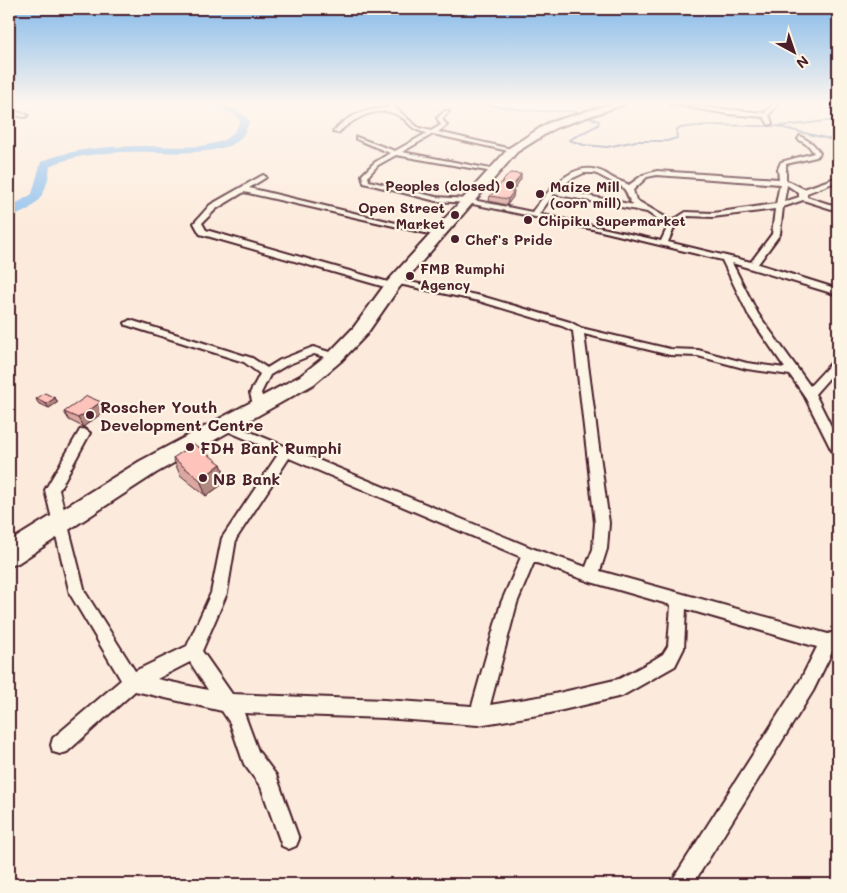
<svg xmlns="http://www.w3.org/2000/svg" width="847" height="893" font-family="Mali,sans-serif">
  <style>
    .lines { fill: none; stroke-linecap: round; stroke-linejoin: round }
    .stream { stroke: #75819f; stroke-width: 2 }
    .river { fill: #92c2ed; fill-rule: evenodd }
    .minor-casing { stroke: #4a1f2b; stroke-width: 4 }
    .primary-casing { stroke: #4a1f2b; stroke-width: 4 }
    .minor { fill: #fcf5e5; fill-rule: evenodd }
    .primary { fill: #fcf5e5; fill-rule: evenodd }
    .wall { fill: #daa8a0; stroke: #4a1f2b }
    .shaded-wall { fill: #b28882; stroke: #4a1f2b }
    .building { fill: #fec3ba; stroke: #4a1f2b }
    .poi-dot { fill: #4a1f2b; stroke: #fcf5e5; stroke-width: 2 }
    .labels { text-anchor: middle; dominant-baseline: central; stroke-width: 4.5; stroke-linejoin: round; paint-order: stroke }
    .far-poi-label { font-size: 14px; font-weight: bold; fill: #4a1f2b; stroke: #fcf5e5; text-anchor: start }
    .poi-label { font-size: 16px; font-weight: bold; fill: #4a1f2b; stroke: #fcf5e5; text-anchor: start }
  </style>
  <rect width="100%" height="100%" fill="#fcebdc"/>
  <filter id="ink" filterUnits="userSpaceOnUse"><feTurbulence type="fractalNoise" baseFrequency=".02" numOctaves="2"/><feDisplacementMap in="SourceGraphic" scale="10" xChannelSelector="R" yChannelSelector="G"/><feConvolveMatrix kernelMatrix="1 2 1 2 8 2 1 2 1" color-interpolation-filters="sRGB"/></filter>
  <g filter="url(#ink)">
    <g class="lines">
      <path class="stream" d="M481 104 533 111H575L599 121 598 125 569 140 584 145 607 147 636 141H667L677 138 676 129C710 122 742 127 776 126 797 126 817 121 838 120
        M779 127 838 141"/>
      <path class="river" d="M210 104C225 104 240 108 250 121 247 126 245 133 241 138 226 155 173 153 152 152 122 151 77 153 50 166 47 193 38 210 9 217V208L32 194 41 162C74 147 115 146 150 146 171 146 216 151 232 134 235 131 238 125 240 121L236 116Z"/>
      <defs>
        <path id="minor" d="M387 104H391C392 105 417 127 419 128 422 129 428 130 431 131L441 125 437 118 445 111H449L442 119 447 125 438 132 516 150 513 152 433 134 402 152 496 170 493 172 396 155 378 165 368 176 369 181 436 197 468 199 532 212C551 187 578 153 611 177 617 181 624 182 629 185L643 175 657 171 779 179 778 169 781 162 814 153 809 146 798 139 800 136 813 144 820 153 816 157 786 164V180L804 189 838 177V181L807 193V197L838 207V211L803 200 783 207 780 234 758 264 838 289V295L732 263 758 314 810 386 834 360 838 359V368L815 394 838 440V457L834 455 804 395 790 375 747 369 698 356 670 355 584 334 609 523 607 549 600 571 828 634 838 631V647L834 648 813 691 693 884H670L801 679 817 647 686 609 684 648 675 666 622 696 550 713 478 725 384 718 244 713 258 751 276 775 299 839 296 846 289 849 282 846 261 787 244 764 230 723 222 711 135 691 67 752 60 754 53 752 51 745 53 738 121 680 70 594 45 490 80 430 84 429 90 433 59 490 85 592 135 671 187 646 211 593 222 538 279 453 220 428 218 425 224 421 534 549 586 567 593 549 595 523 573 331 562 326 479 301 394 283V279L481 296 570 322 581 328 670 349 698 350 747 363 785 368 748 314 722 260 597 230 468 203 436 201 364 183 362 175 374 163 390 153 356 139V137L395 151 427 133C409 129 414 126 401 117 381 103 353 118 338 133L333 132C347 115 367 109 388 108ZM584 173H595L622 187C629 192 627 201 634 205L558 190 571 179ZM657 175 780 184 776 204 713 213 686 212 672 221 636 200 633 190 647 177ZM787 185 799 193V197L784 202ZM554 194 647 212 668 226 661 241 539 214ZM775 209 772 234 751 262 668 242 675 226 688 216 713 217ZM289 458 521 557 501 603 472 706 384 700 232 694 202 651 227 593 236 539ZM534 562 591 582 671 605 668 646 663 654 650 662 619 679 550 695 490 705 517 603ZM190 662 208 690 157 679Z
          M670 104 765 113 773 104H778L769 115 772 123 769 125 764 117 728 114Z
          M9 110 28 115 25 117 9 114Z
          M263 175 266 177 265 178 249 188 442 234 438 236 244 192 216 209 202 223 206 230 395 284V288L392 289 200 234 194 223 210 205Z
          M130 320 252 358 267 368 280 360 313 347 339 355 340 357 335 360 314 354 287 365 270 375 261 393 266 408 260 412 254 408 250 393 260 374 244 362 126 325 125 323Z"/>
        <path id="primary" d="M611 104H625L555 128 517 152 398 289 366 335 341 361 314 384 156 473 18 563 9 566V542L140 461 300 376 329 353 354 327 386 283 509 148 548 123Z"/>
      </defs>
      <use href="#minor" class="minor-casing"/>
      <use href="#primary" class="primary-casing"/>
      <use href="#minor" class="minor"/>
      <use href="#primary" class="primary"/>
    </g>
    <path class="wall" d="M521 179 512 191 513 197 507 205 489 201 490 196Z
      M55 398 58 402 49 408 38 403 36 399Z
      M105 411 83 427 69 420 64 412Z
      M173 458 221 464 227 481 206 496 180 475Z"/>
    <path class="shaded-wall" d="M521 174V179L509 196 510 191Z
      M514 191 513 197 507 205 508 199Z
      M55 398 58 402 49 408 46 404Z
      M101 402 105 411 83 427 78 418Z
      M221 464 227 481 206 496 200 480Z"/>
    <path class="building" d="M510 173 521 174 510 191H514L508 199 490 196Z
      M45 393 55 398 46 404 36 399Z
      M87 396 101 402 78 418 64 412Z
      M194 444 221 464 200 480 173 458Z"/>
  </g>
  <linearGradient id="sky" x2="0" y2="1"><stop stop-color="#85baea"/><stop offset="0.45" stop-color="#fef6ef"/><stop offset="1" stop-color="#fef6ef" stop-opacity="0"/></linearGradient>
  <rect width="847" height="229" fill="url(#sky)"/>
  <g class="poi-dot">
    <circle cx="510" cy="185" r="5"/>
    <circle cx="540" cy="194" r="5"/>
    <circle cx="455" cy="215" r="5"/>
    <circle cx="528" cy="220" r="5"/>
    <circle cx="455" cy="239" r="5"/>
    <circle cx="410" cy="276" r="5"/>
    <circle cx="90" cy="415" r="5"/>
    <circle cx="190" cy="447" r="5"/>
    <circle cx="203" cy="478" r="5"/>
  </g>
  <g class="labels">
    <g class="far-poi-label">
      <text x="500" y="185" text-anchor="end">Peoples (closed)</text>
      <text x="550" y="186">Maize Mill<tspan x="550" dy="16">(corn mill)</tspan></text>
      <text x="445" y="207" text-anchor="end">Open Street<tspan x="445" dy="16">Market</tspan></text>
      <text x="538" y="220">Chipiku Supermarket</text>
      <text x="465" y="239">Chef's Pride</text>
      <text x="420" y="268">FMB Rumphi<tspan x="420" dy="16">Agency</tspan></text>
    </g>
    <g class="poi-label">
      <text x="100" y="406">Roscher Youth<tspan x="100" dy="18">Development Centre</tspan></text>
      <text x="200" y="447">FDH Bank Rumphi</text>
      <text x="213" y="478">NB Bank</text>
    </g>
  </g>
  <rect width="847" height="893" fill="none" stroke="#fcf5e5" stroke-width="30"/>
  <rect x="15" y="15" width="817" height="863" fill="none" stroke="#4a1f2b" stroke-width="2" filter="url(#ink)"/>
  <g transform="translate(794 52) rotate(140)" stroke="#fcf5e5" stroke-width="4" paint-order="stroke">
  <path d="M0-4L9 19L0 12L-9 19Z" fill="#4a1f2b"/>
  <text y="-8" font-size="14" font-weight="bold" text-anchor="middle" fill="#4a1f2b">N</text>
  </g>
</svg>
